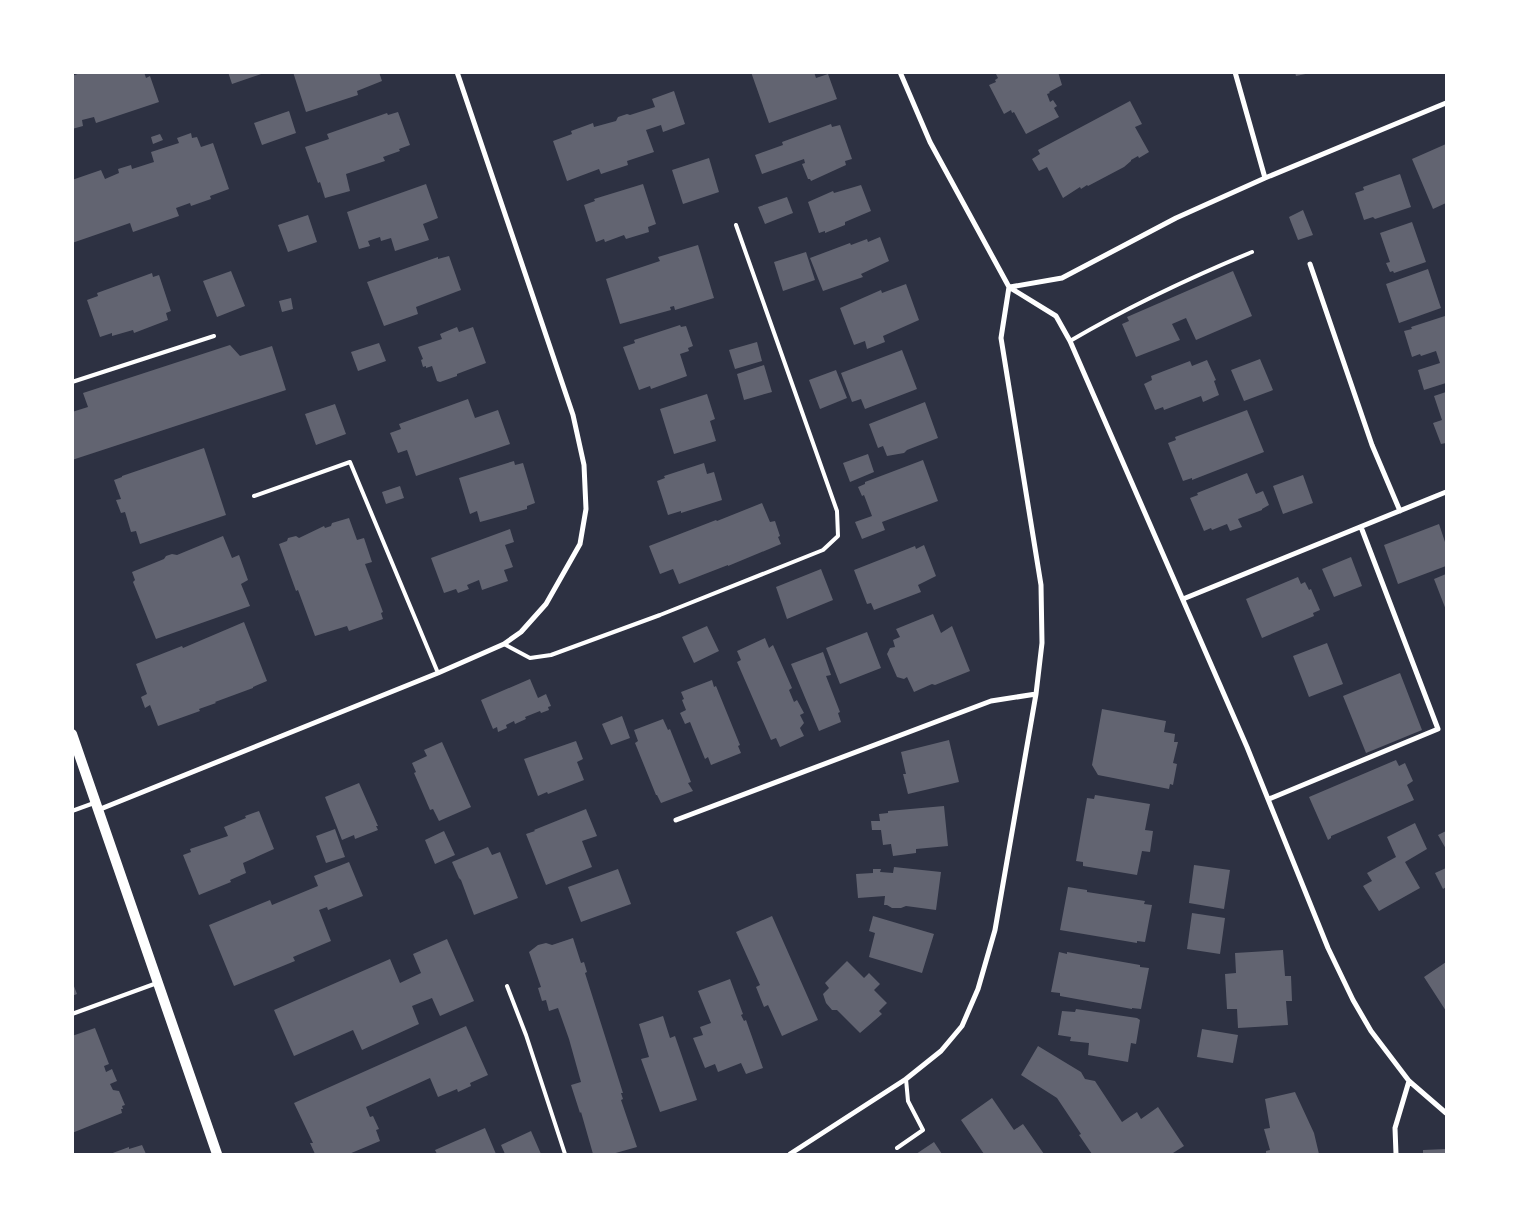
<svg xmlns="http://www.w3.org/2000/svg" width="1519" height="1227" font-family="'Sofia Sans Condensed',sans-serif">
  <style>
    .building { fill: #626471 }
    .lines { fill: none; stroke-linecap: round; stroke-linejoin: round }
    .service { stroke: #fff; stroke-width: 4 }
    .minor { stroke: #fff; stroke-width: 5 }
    .secondary { stroke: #fff; stroke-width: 10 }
  </style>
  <rect width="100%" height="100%" fill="#2d3142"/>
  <path class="building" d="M83 72H144L146 78 150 76 159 102 96 123 94 117 82 120 83 126 72 129V76Z
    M228 72H264V73L232 84Z
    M293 72H379L382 81 357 91 358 95 306 112Z
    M751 72H814L816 78 828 74 837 99 769 123Z
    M995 72H1058L1062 85 1049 92 1050 93 1047 94 1050 102 1053 100 1057 106 1054 108 1059 117 1026 134 1014 112 1012 113 1011 110 1004 114 989 85 996 82 995 80 998 78Z
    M1295 72H1315L1296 76Z
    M674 91 685 124 663 132 661 125 646 130 654 152 627 161 628 165 601 174 599 169 567 181 553 141 572 134 571 131 593 123 594 127 616 121 618 117 627 114 630 115 655 107 652 99Z
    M1130 101 1142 124 1135 127 1149 152 1139 158 1138 156 1131 160V161L1124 167 1088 186 1087 185 1081 189 1080 187 1063 198 1047 167 1039 171 1032 159 1040 154 1038 150Z
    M289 111 296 133 262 145 254 123Z
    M398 112 410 145 399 149 400 151 383 157 385 161 346 174 350 191 325 198 320 182 318 183 305 147 329 139 327 134 387 113 388 115Z
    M831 124 832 127 840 125 852 159 845 161 846 165 811 181 810 179H808L802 164 805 163 804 159 762 174 755 155 783 145 782 142Z
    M191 133 192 138 197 137 201 147 213 143 229 189 210 196 211 199 191 206 190 203 176 208 179 216 133 232 130 223 72 243V180L101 170 105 179 119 173 118 169 131 165 132 169 154 162 151 152 179 143 177 138Z
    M160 134 163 140 153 144 151 137Z
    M1446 144V203L1433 209 1412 159Z
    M709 158 719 192 683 204 672 170Z
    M1400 174 1411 207 1375 219 1373 217 1364 220 1355 193 1364 190 1363 187Z
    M426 184 438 218 423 224 429 240 395 251 391 238 381 241 380 237 368 241 370 246 359 249 347 212Z
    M643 184 656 224 648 227 649 232 626 239 624 235 605 242 604 239 596 242 584 205 595 201 594 199Z
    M861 185 871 211 845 222V225L825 233V231L819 233 808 202 833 191 834 193Z
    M787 197 793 213 765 224 758 207Z
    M1303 210 1313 235 1298 240 1289 217Z
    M308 215 317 242 288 252 278 225Z
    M1412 222 1426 262 1394 273 1393 271 1390 272 1386 263 1390 262 1380 233Z
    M880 237 889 261 861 274 863 277 823 291 810 258 850 243 851 245 867 239 868 242Z
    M698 245 714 298 675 310 674 306 670 307 671 310 620 324 606 279 660 261 658 257Z
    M806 252 815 280 783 291 774 262Z
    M449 256 461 290 416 307 418 314 384 326 367 282 438 257V259Z
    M1428 269 1441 308 1399 323 1386 284Z
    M231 271 245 306 217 317 203 281Z
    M1233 271 1252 316 1196 340 1186 318 1172 324 1180 340 1136 357 1122 324 1129 321 1127 317Z
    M152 273 153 277 159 275 171 311 166 313 168 320 134 333 133 330 112 336V333L100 337 87 300 98 296 97 293Z
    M906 284 919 320 883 336 885 342 867 349 865 341 854 345 840 308 881 290 882 293Z
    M291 298 293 309 282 312 279 301Z
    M1445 316 1446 318V383L1424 390 1418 370 1440 363 1436 351 1421 356 1420 354 1412 357 1404 331 1412 329 1411 327Z
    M680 325 681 327 686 326 693 346 688 348 689 351 680 354 687 376 651 389 650 386 639 390 623 347 635 343 634 340Z
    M457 327 459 332 473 327 486 363 457 374V376L440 382 437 381 432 366 426 368V366L423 367 421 360 423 359 418 347 442 339 440 334Z
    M757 342 762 361 735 369 729 350Z
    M379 343 386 361 358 371 351 352Z
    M230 345 240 356 272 346 286 390 72 460V412L88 407 83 393Z
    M902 350 917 389 865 409 861 399 852 402 841 373Z
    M1260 359 1273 390 1244 401 1231 370Z
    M1207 360 1216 380 1214 381 1219 395 1203 402 1201 396 1164 410 1163 407 1155 410 1144 384 1152 380 1151 376 1190 361 1192 366Z
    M764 365 772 392 744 400 737 374Z
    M836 370 847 398 820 409 809 380Z
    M1446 392V443L1441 444 1433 423 1442 420 1434 396Z
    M707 394 715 419 710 421 716 441 674 454 660 409Z
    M468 399 475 418 498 410 510 444 416 476 407 450 398 453 390 433 401 429 399 424Z
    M925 402 938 438 907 450 904 453 887 456 883 446 878 448 869 424Z
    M335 404 346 434 316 445 305 414Z
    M1247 410 1264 452 1192 480V478L1183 481 1168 443 1176 440 1175 437Z
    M204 448 226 515 140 544 136 531 131 532 125 512 121 513 116 500 121 499 114 480 122 477V476Z
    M868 454 874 472 850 482 843 463Z
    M923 460 938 501 882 522 885 530 862 539 855 522 872 516 864 495 862 496 858 487 865 484V482Z
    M514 461 515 465 523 463 535 503 527 506V509L480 522 477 511 470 514 459 478Z
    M704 463 707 474 714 472 722 500 681 513V511L668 515 657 481 665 478 664 476Z
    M1247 473 1256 494 1263 491 1269 505 1262 509V510L1238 519 1242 527 1230 531 1227 524 1212 530 1211 528 1204 531 1190 498 1198 495 1197 493Z
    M1303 475 1313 503 1283 514 1273 486Z
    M400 486 404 498 386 504 382 492Z
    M762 503 770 522 775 521 780 536 778 537 781 544 728 566V565L679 584 673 569 660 574 649 546 716 520 717 521Z
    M349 518 357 540 364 538 372 562 365 564 383 612 381 613 383 619 349 631 347 626 315 636 298 590 296 591 279 544 287 541 288 538 296 536 299 538 324 526 325 528 331 526 332 523Z
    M1439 524 1446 545V566L1398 584 1384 545Z
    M510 529 514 542 505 545 513 567 504 570 508 581 482 590 479 580 467 585 469 589 458 593 456 589 444 593 431 558Z
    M223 536 232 558 239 555 248 580 241 584 250 606 156 639 133 582 135 580 132 572 164 559 166 556 172 554 177 555Z
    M924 545 936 576 918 585 921 592 874 610 871 603 867 604 854 570 915 546 916 549Z
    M1351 557 1362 586 1334 597 1322 569Z
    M821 569 833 600 787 619 776 587Z
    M1446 574V610L1434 579Z
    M1298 577 1301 584 1305 582 1309 590 1311 589 1320 610 1313 613 1314 616 1262 638 1246 599Z
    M933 614 941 633 952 626 970 671 935 685 932 684 914 692 907 677 904 679 897 677 887 654 890 648 895 647 893 640 900 637 896 629Z
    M244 622 267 681 253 687V688L215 702 216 703 199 709 200 711 158 726 150 705 145 708 141 697 147 694 136 664 182 646 183 648Z
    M707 626 719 651 694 663 682 637Z
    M867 632 881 668 840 684 826 648Z
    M765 638 769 648 773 645 792 688 789 690 794 702 797 700 804 713 800 715 804 723 800 728 804 736 780 747 776 738 771 740 737 662 741 660 737 651Z
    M1327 643 1343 684 1309 697 1293 656Z
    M823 652 831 675 826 676 840 712 838 713 841 722 819 731 791 664Z
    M1400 673 1422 730 1366 753 1343 696Z
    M530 679 538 698 546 694 551 706 548 707 549 710 541 713 540 711 525 717 526 719 515 724 514 721 506 725 507 728 498 732 497 727 493 729 481 700Z
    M712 680 714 687 716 686 740 745 738 746 741 753 711 765 708 757 705 759 690 722 685 724 680 713 686 710 682 700 684 699 681 692Z
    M1102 709 1166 721 1164 732 1175 734 1174 742H1178L1173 763 1177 764 1173 785 1170 784 1169 789 1098 775 1092 765Z
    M622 716 630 738 611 745 602 724Z
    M663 719 668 730 670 729 691 782 688 783 693 791 661 803 657 795H656L635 743 638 741 634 730Z
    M949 740 959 782 908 794 903 774H906L901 752Z
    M576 741 583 759 577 762 584 780 548 794 547 792 538 796 524 759Z
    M442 742 471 807 439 821 433 809 430 810 414 773 416 772 412 763 427 756 424 750Z
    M1396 760 1399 766 1405 763 1413 781 1407 785 1414 800 1331 836V838L1328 840 1309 797Z
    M359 783 378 826H376L378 830 355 839 354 835 342 840 325 797Z
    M1095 795 1150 804 1145 830 1153 831 1150 852 1142 851 1137 875 1083 866V862L1076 861 1087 798 1094 799Z
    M944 806 948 846 916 849V853L893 856 891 844 883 845 881 830H872L871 821H880L879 814 888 813V811Z
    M586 809 597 836 582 841 592 867 546 885 526 834 535 831 534 830Z
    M259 811 274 849 243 863 246 873 230 880 231 882 199 895 183 855 191 852 190 849 228 836 224 827 246 818 245 816Z
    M1415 823 1427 849 1405 862 1420 888 1379 911 1363 886 1372 881 1367 873 1396 857 1387 837Z
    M335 829 345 857 326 863 316 836Z
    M444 831 455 855 435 864 425 840Z
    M1446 831V849L1438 835Z
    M488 847 492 855 500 852 518 898 474 915 461 880 459 878 452 862Z
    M349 862 363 896 328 910 327 907 319 910 331 941 293 957 295 961 234 986 209 925 270 900 272 905 318 886 314 876Z
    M1194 865 1230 870 1224 909 1189 903Z
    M894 867 941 872 936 910 906 906 901 908H892L887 905H884L885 896 858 898 856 874 873 873V869H881L880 872 893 873Z
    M1446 868V887L1443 889 1435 873Z
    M618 869 631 904 581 922 568 887Z
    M1068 887 1087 890V892L1145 901 1144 904 1152 905 1145 942 1137 941V943L1060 930Z
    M1192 913 1225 918 1220 954 1187 949Z
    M772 916 818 1020 782 1036 768 1005 764 1007 756 987 760 985 736 932Z
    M873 916 934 934 922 973 869 957 875 933 869 931Z
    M573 938 581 963 584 962 587 972 585 973 623 1093H621L623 1099 621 1100 637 1147 612 1154H593L581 1112 580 1113 571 1085 581 1082 569 1039 558 1008 549 1011 546 1000 542 1001 538 988 541 987 529 952 538 945 546 943 552 945Z
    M447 939 474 1001 440 1016 432 998 412 1006 419 1024 362 1050 353 1030 294 1056 274 1010 390 959 400 983 421 973 413 954Z
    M1283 950 1285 976H1291L1292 1001H1286L1288 1025 1238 1028 1237 1009H1227L1225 974 1236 973 1235 953Z
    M1059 952 1067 954V952L1140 965V967L1149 968 1141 1009 1132 1008V1009L1060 996V993L1051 992Z
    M847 961 864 978 869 973 880 984 874 990 887 1003 879 1011 882 1014 860 1033 837 1010H832L826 1003 823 994 829 988 825 983Z
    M1446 962V1011L1424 977Z
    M730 979 743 1014 741 1015 744 1021 746 1020 763 1068 746 1074 741 1063 718 1072 715 1064 705 1068 693 1038 703 1035 700 1027 711 1023 698 991Z
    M72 981 77 994 72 996Z
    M1076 1009 1137 1018 1140 1020 1136 1044 1131 1043 1128 1062 1088 1055 1089 1043 1070 1041 1071 1037 1058 1035 1062 1011 1075 1012Z
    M663 1016 670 1038 675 1036 697 1100 660 1112 641 1059 649 1057 639 1024Z
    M466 1026 488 1075 470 1083 471 1086 458 1092 457 1089 438 1097 430 1078 366 1107 370 1117 373 1116 379 1129 376 1130 380 1141 349 1154H315L310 1143H313L294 1103Z
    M95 1028 109 1064 104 1066 106 1072 112 1069 117 1081 110 1084 113 1090 119 1091 125 1105 122 1106 123 1109H121L122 1113 72 1133V1036Z
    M1202 1029 1238 1035 1233 1063 1197 1057Z
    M1038 1046 1081 1072 1085 1079 1095 1081 1122 1122 1137 1112 1141 1119 1158 1107 1184 1146 1173 1153 1174 1154H1092L1079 1135 1081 1134 1057 1098 1021 1075Z
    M1295 1092 1314 1133 1319 1154H1266V1151L1270 1150 1264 1129 1270 1128 1265 1099Z
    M992 1098 1014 1130 1023 1124 1044 1154H984L961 1120Z
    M485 1128 496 1154H437L435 1150Z
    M531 1131 541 1154H505L501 1145Z
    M934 1142 942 1154H916Z
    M142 1145 146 1154H110L129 1147V1149Z
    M1446 1149V1154H1423V1150Z"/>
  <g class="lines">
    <path class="service" d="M1070 341C1128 307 1189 278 1252 252
      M72 382 214 336
      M254 496 350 462 438 673
      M504 644 530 658 551 655 660 615 823 550 838 536 837 511 736 225
      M72 811 94 803
      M507 986 526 1035 565 1154
      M72 1014 157 983
      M897 1148 923 1130 908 1101 906 1079"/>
    <path class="minor" d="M1235 72 1265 178 1446 103
      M1310 264 1372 445 1400 511
      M1009 287 1056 316 1070 341 1247 747 1328 948 1353 1000 1371 1031 1409 1081 1446 1113
      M1010 287 1062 278 1176 218 1265 178
      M1183 599 1446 492
      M1269 799 1438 729 1361 527
      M98 810 438 673 504 644 521 632 546 604 580 544 586 509 584 465 573 415 457 72
      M676 820 991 701 1036 694
      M790 1154 906 1079 941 1051 962 1026 978 989 995 930 1036 694 1042 643 1041 585 1001 338 1009 287 930 142 900 72
      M1396 1154 1395 1128 1409 1081"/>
    <path class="secondary" d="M72 734 217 1154"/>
  </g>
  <rect width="1519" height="1227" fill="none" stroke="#ffffff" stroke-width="148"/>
</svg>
